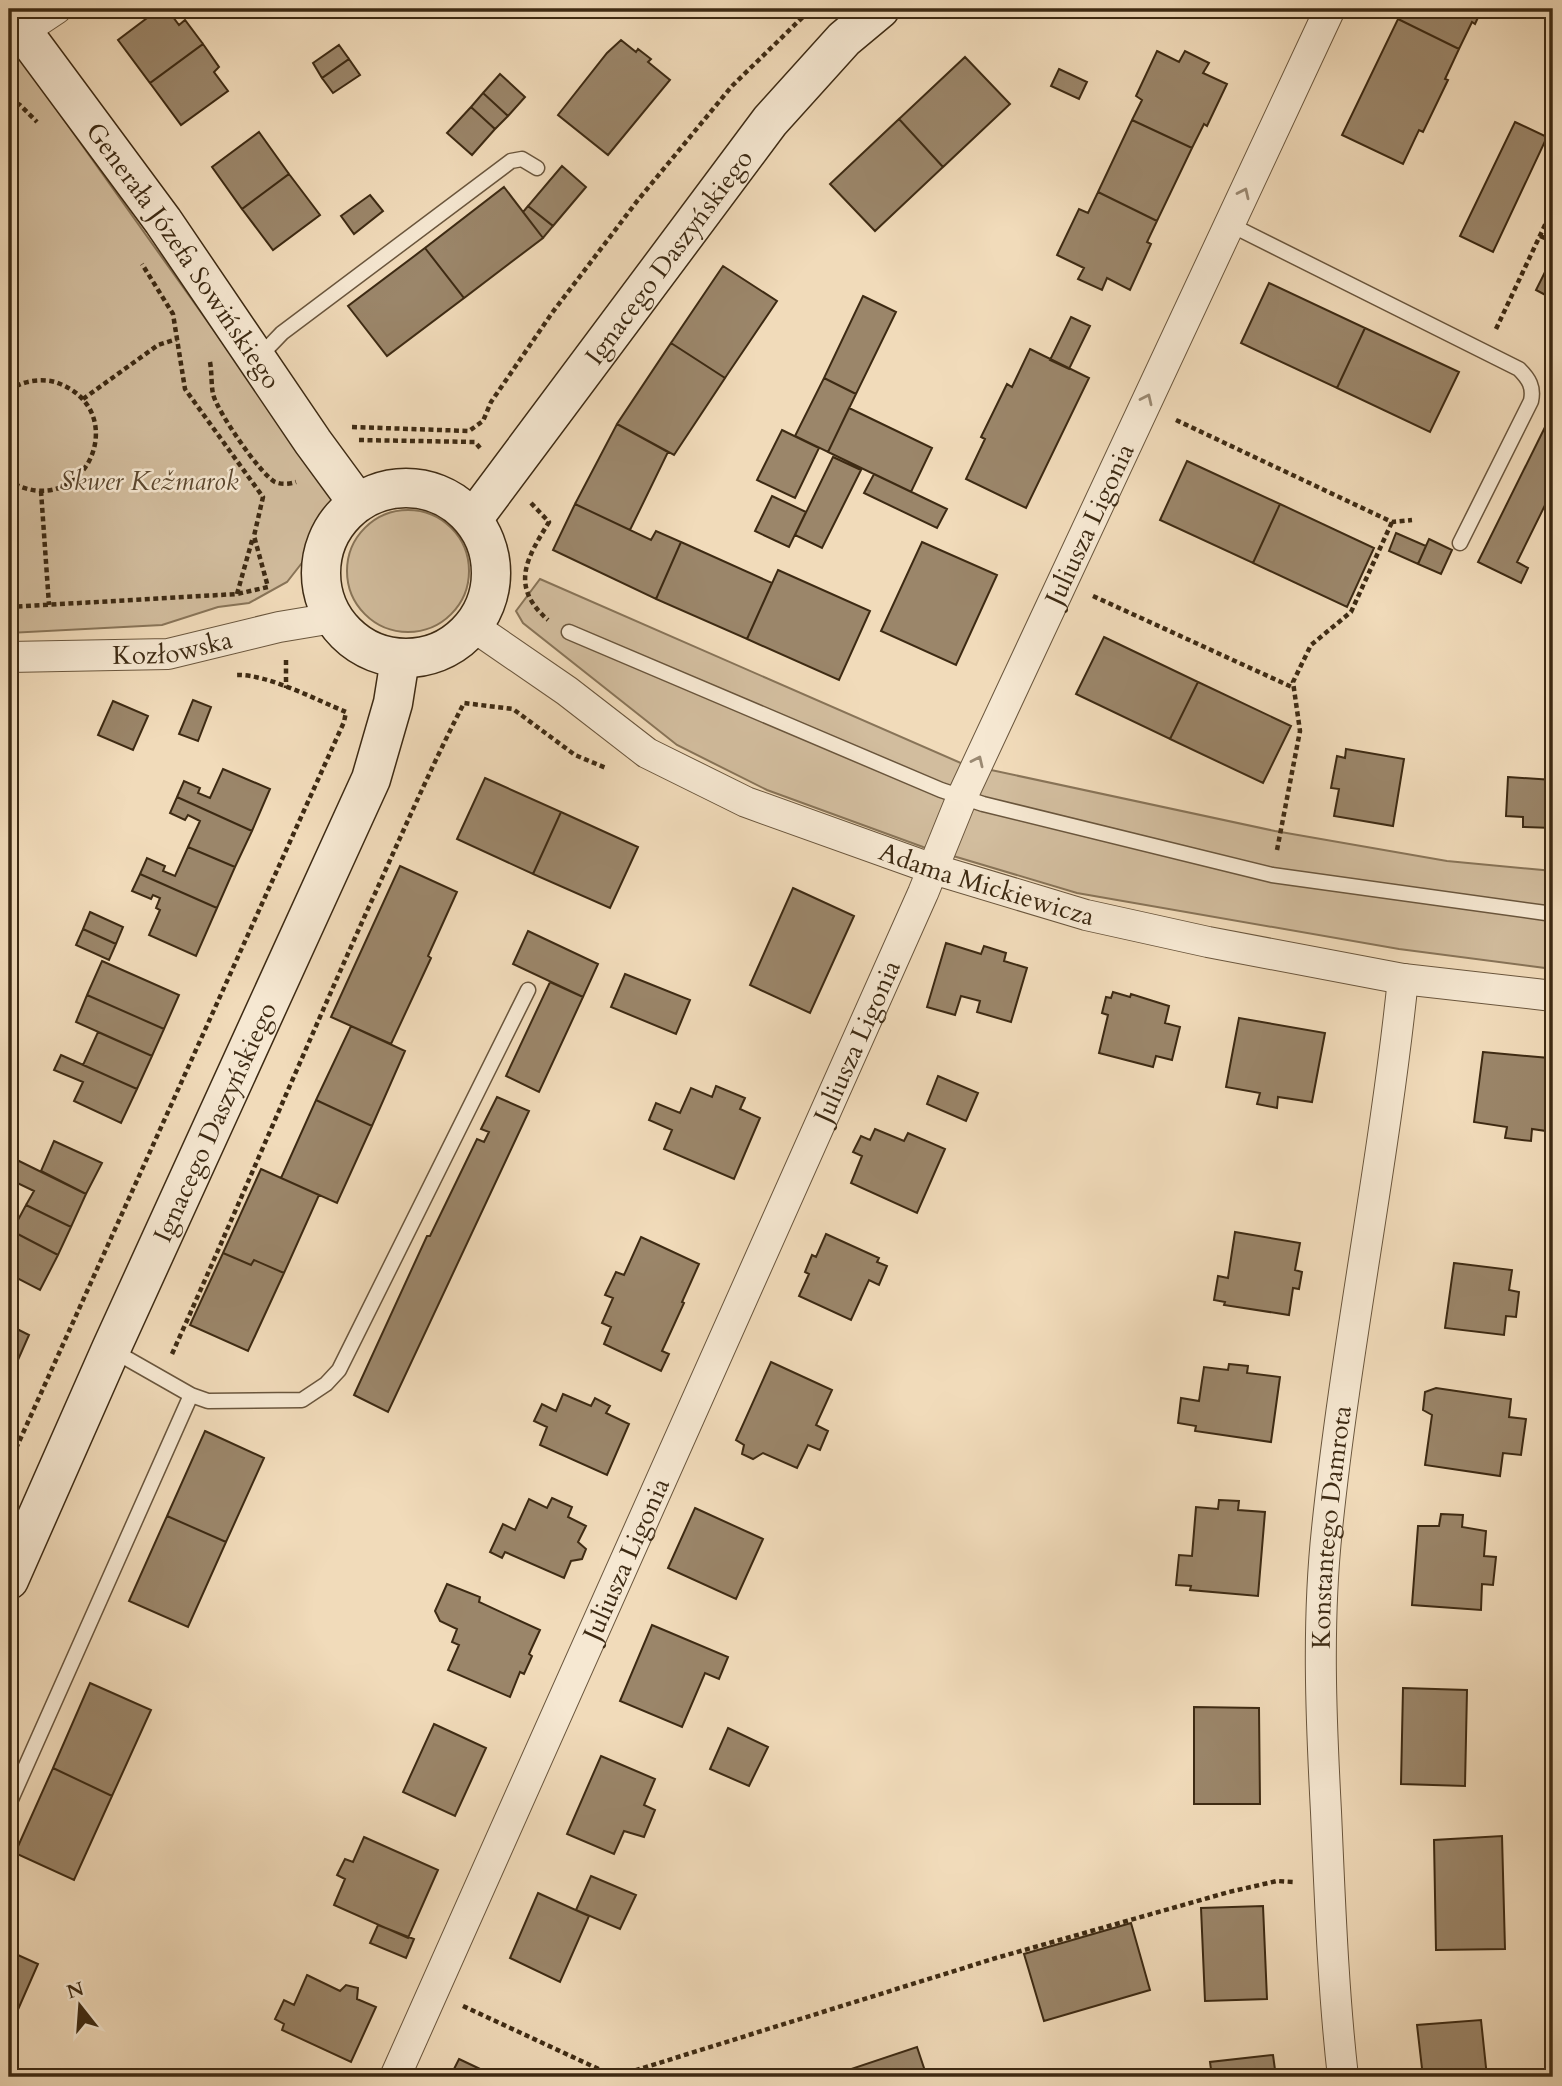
<svg xmlns="http://www.w3.org/2000/svg" width="1562" height="2086" font-family="Cardo,serif">
  <style>
    .green { fill: #d2bd9e; stroke: #887458; stroke-width: 2 }
    .building { fill: #9b866a; stroke: #3d2a13; stroke-width: 2 }
    .lines { fill: none; stroke-linecap: round; stroke-linejoin: round }
    .lane-casing { stroke: #6a563d; stroke-width: 17 }
    .street-casing { stroke: #6a563d; stroke-width: 32 }
    .secondary-casing { stroke: #3d2a13; stroke-width: 41 }
    .path { stroke: #3d2a13; stroke-width: 4.5; stroke-dasharray: 5 3.5; stroke-linecap: butt }
    .lane { stroke: #f6e8d2; stroke-width: 14 }
    .street { stroke: #f6e8d2; stroke-width: 30 }
    .secondary { stroke: #f6e8d2; stroke-width: 38 }
    .oneway { stroke: #9a8972 }
    .labels { text-anchor: middle; dominant-baseline: central; stroke-width: 5; stroke-linejoin: round; paint-order: stroke }
    .street-label { font-size: 26px; fill: #3d2a13; stroke: #f6e8d2 }
    .park-label { font-size: 26px; font-style: italic; fill: #5b472f; stroke: #f6e8d2 }
  </style>
  <rect width="100%" height="100%" fill="#f1dbba"/>
  <filter id="stains"><feTurbulence type="fractalNoise" baseFrequency=".00286" numOctaves="4"/><feColorMatrix values="0 0 0 0 .2 0 0 0 0 .09 0 0 0 0 .02 0 0 0 .5 -.17"/></filter>
  <radialGradient id="worn" r=".72"><stop offset=".6" stop-color="#630" stop-opacity="0"/><stop offset="1" stop-color="#630" stop-opacity=".3"/></radialGradient>
  <path class="green" d="M15 51 339 506 312 550 287 582 249 603 218 607 162 625 9 633V65Z
    M347 571a61 61 0 1 1 122 0a61 61 0 1 1-122 0Z
    M540 579 963 764 1275 831 1447 861 1553 871V969L1399 949 1077 893 923 847 767 790 677 745 523 623 516 611Z"/>
  <path class="building" d="M159 9H167L179 25 185 20 203 44 150 83 118 40Z
    M1403 9H1482L1475 24 1472 22 1459 49 1398 19Z
    M1398 19 1459 49 1445 79 1448 80 1423 132 1419 130 1403 164 1342 135Z
    M621 40 636 52 638 49 651 59 648 62 670 80 608 155 558 115 607 53Z
    M203 44 219 67 214 72 228 91 181 125 150 83Z
    M339 45 349 59 322 78 313 63Z
    M1157 51 1179 62 1185 51 1209 63 1203 73 1227 84 1207 126 1204 124 1192 148 1132 120 1142 100 1136 96Z
    M965 57 1010 104 943 167 899 119Z
    M349 59 360 75 333 93 322 78Z
    M1059 69 1087 82 1079 99 1051 86Z
    M500 74 525 97 508 116 483 93Z
    M483 93 508 116 495 129 471 107Z
    M471 107 495 129 472 155 447 133Z
    M9 111H17L16 148 9 147Z
    M899 119 943 167 875 231 830 184Z
    M1132 120 1192 148 1157 221 1098 192Z
    M1515 122 1547 137 1493 252 1460 236Z
    M259 132 289 174 242 209 212 167Z
    M562 166 586 187 553 226 528 206Z
    M289 174 320 215 273 250 242 209Z
    M504 187 543 238 464 298 425 248Z
    M1098 192 1157 221 1147 242 1151 244 1130 290 1107 278 1102 290 1078 279 1084 268 1057 255 1079 209 1088 213Z
    M370 195 383 211 354 234 341 216Z
    M528 206 553 226 543 238 523 212Z
    M425 248 464 298 387 356 348 306Z
    M1553 256V299L1536 290Z
    M723 266 777 301 725 378 671 343Z
    M1269 283 1365 328 1337 388 1241 343Z
    M863 296 896 312 856 394 824 378Z
    M1071 317 1090 326 1069 369 1050 360Z
    M1365 328 1459 372 1430 432 1337 388Z
    M671 343 725 378 674 455 617 424Z
    M1030 349 1089 378 1026 508 966 479 985 439 981 437 1007 384 1012 387Z
    M824 378 856 394 828 452 795 436Z
    M849 408 932 448 911 492 828 452Z
    M1553 411V489L1517 562 1528 568 1521 583 1478 562Z
    M617 424 668 452 630 530 575 504Z
    M782 430 819 448 795 498 757 480Z
    M833 457 861 470 822 548 795 535Z
    M1187 461 1280 504 1253 563 1160 520Z
    M874 474 947 509 937 528 864 493Z
    M772 496 806 512 789 547 755 531Z
    M575 504 651 540 656 531 681 542 656 599 553 550Z
    M1280 504 1374 548 1347 607 1253 563Z
    M1396 533 1426 546 1418 564 1389 551Z
    M1429 539 1452 550 1441 574 1418 564Z
    M681 542 772 583 747 639 656 599Z
    M922 542 997 575 956 665 881 631Z
    M778 570 870 611 839 680 747 639Z
    M1104 637 1198 682 1170 739 1076 694Z
    M1198 682 1291 726 1263 783 1170 739Z
    M193 700 211 707 198 741 179 734Z
    M113 701 148 716 133 750 98 735Z
    M1346 749 1404 759 1393 826 1334 816 1339 789 1331 788 1337 756 1345 758Z
    M223 769 270 789 252 831 177 797 184 781 200 788 198 793 210 798Z
    M1508 777 1553 780V828L1523 827V817L1506 816Z
    M485 778 561 812 533 874 457 839Z
    M177 797 252 831 235 867 188 847 200 821 188 815 185 820 170 813Z
    M561 812 638 847 610 908 533 874Z
    M188 847 235 867 217 908 140 874 147 858 165 866 163 871 175 876Z
    M400 866 457 892 428 956 431 958 391 1044 331 1017Z
    M140 874 217 908 196 956 149 935 160 910 156 908 160 898 153 895 151 899 132 891Z
    M793 888 854 916 810 1013 750 985Z
    M90 912 123 927 116 944 83 929Z
    M83 929 116 944 109 960 76 945Z
    M528 931 598 964 583 997 513 964Z
    M946 943 981 954 984 946 1006 953 1004 961 1027 968 1011 1022 977 1012 980 1001 961 996 955 1015 927 1007Z
    M102 961 179 995 164 1029 87 995Z
    M625 974 690 1000 676 1034 611 1007Z
    M550 982 583 997 539 1092 506 1076Z
    M1113 992 1130 997 1131 994 1169 1006 1165 1023 1180 1027 1172 1060 1156 1056 1153 1067 1099 1053 1108 1015 1102 1013 1106 997 1111 998Z
    M87 995 164 1029 152 1056 76 1022Z
    M1239 1018 1325 1033 1312 1102 1278 1097 1277 1108 1257 1104 1260 1093 1226 1087Z
    M351 1026 405 1051 372 1126 316 1100Z
    M98 1032 152 1056 137 1089 83 1065Z
    M1483 1052 1549 1058V1060H1553V1132L1532 1129 1531 1141 1505 1138 1507 1127 1474 1122Z
    M61 1055 137 1089 121 1123 74 1101 83 1082 54 1070Z
    M938 1076 978 1093 966 1121 927 1104Z
    M716 1086 745 1098 740 1109 760 1118 734 1179 664 1149 672 1130 649 1120 656 1103 680 1113 691 1088 712 1097Z
    M497 1097 529 1111 388 1412 354 1395 427 1236H430L477 1139 484 1142 489 1132 481 1129Z
    M316 1100 372 1126 337 1203 281 1178Z
    M875 1129 904 1141 908 1133 945 1149 917 1213 851 1183 862 1156 853 1152 861 1136 870 1140Z
    M54 1141 102 1163 86 1194 41 1171Z
    M17 1160 86 1194 71 1227 26 1205 34 1191 9 1179Z
    M261 1169 319 1195 284 1273 254 1260 251 1265 223 1253Z
    M26 1205 71 1227 58 1255 12 1231Z
    M12 1231 58 1255 40 1290 9 1274V1237Z
    M1235 1232 1300 1243 1295 1270 1302 1272 1299 1289 1293 1288 1289 1315 1224 1305 1225 1302 1214 1300 1218 1276 1228 1278Z
    M826 1234 879 1258 877 1262 887 1266 879 1285 869 1280 851 1320 799 1296 809 1274 805 1272 812 1255 816 1257Z
    M641 1237 699 1264 682 1302 684 1303 662 1351 669 1354 661 1371 604 1344 611 1327 602 1323 613 1298 605 1295 616 1272 624 1275Z
    M223 1253 251 1265 254 1260 284 1273 248 1351 190 1325Z
    M1454 1263 1512 1270 1509 1290 1519 1292 1516 1317 1506 1316 1504 1335 1445 1328Z
    M9 1325 29 1335 14 1369 9 1367Z
    M771 1362 832 1390 816 1425 828 1431 820 1450 808 1445 797 1468 763 1453 753 1459 742 1454 744 1445 736 1440Z
    M1229 1364 1248 1366 1247 1373 1280 1377 1271 1442 1195 1431 1196 1426 1178 1423 1181 1398 1199 1401 1204 1367 1228 1370Z
    M1436 1388 1511 1399 1509 1417 1526 1419 1521 1455 1503 1453 1500 1476 1425 1465 1432 1415 1423 1410 1425 1392Z
    M563 1394 591 1406 595 1398 610 1406 606 1413 629 1424 607 1475 540 1445 547 1427 534 1421 542 1404 556 1411Z
    M205 1431 264 1458 226 1542 167 1516Z
    M552 1498 572 1507 568 1517 586 1526 578 1542 586 1549 582 1559 571 1561 564 1578 505 1552 502 1558 490 1552 503 1524 515 1530 529 1499 547 1508Z
    M1219 1500 1239 1501 1238 1510 1265 1512 1258 1596 1190 1590 1191 1586 1176 1585 1179 1555 1192 1556 1196 1507 1218 1509Z
    M695 1508 763 1539 736 1599 668 1568Z
    M1441 1514 1463 1515 1462 1527 1486 1531 1484 1556 1496 1557 1493 1585 1482 1584 1481 1610 1412 1605 1418 1526H1439Z
    M167 1516 226 1542 188 1627 129 1601Z
    M447 1584 480 1597 479 1602 540 1630 529 1654 532 1656 524 1674 520 1672 510 1697 448 1670 459 1645 452 1642 457 1629 440 1621 435 1611Z
    M652 1625 728 1657 719 1679 705 1673 682 1727 620 1701Z
    M90 1683 151 1710 112 1796 53 1768Z
    M1403 1688 1467 1690 1465 1786 1401 1784Z
    M1194 1707 1259 1708 1260 1804H1194Z
    M434 1724 486 1748 455 1816 403 1792Z
    M728 1728 768 1747 749 1786 710 1769Z
    M601 1756 655 1779 644 1805 655 1810 644 1837 624 1831 614 1854 567 1834Z
    M53 1768 112 1796 74 1880 15 1853Z
    M1502 1836 1505 1949 1436 1950 1434 1840Z
    M364 1837 438 1870 408 1938 334 1905 345 1879 337 1875 345 1859 353 1862Z
    M591 1876 636 1895 620 1929 576 1910Z
    M538 1893 589 1916 560 1982 510 1958Z
    M1263 1906 1267 1999 1205 2001 1201 1908Z
    M1131 1923 1150 1990 1044 2021 1024 1954Z
    M378 1925 414 1939 406 1958 370 1943Z
    M9 1951 38 1964 9 2030Z
    M307 1975 340 1991 346 1985 358 1988 357 1999 376 2007 351 2062 282 2030 284 2024 275 2019 284 2000 294 2005Z
    M1481 2020 1487 2077H1423L1417 2025Z
    M917 2047 927 2077H844L842 2072Z
    M1273 2055 1276 2077H1212L1210 2062Z
    M459 2059 497 2077H450Z"/>
  <g class="lines">
    <defs>
      <path id="lane" d="M1229 224 1519 369C1529 379 1534 387 1531 401L1460 543
        M258 358 282 333 511 161 522 159 537 168
        M569 632 941 790 983 804 1272 875 1553 914
        M112 1350 191 1395 208 1401 302 1400 326 1384 339 1370 528 990
        M9 1804 191 1395"/>
      <g id="street">
        <path d="M23 31 56 9"/>
        <path id="s1" d="M474 627 567 691 647 753 746 802 933 869 1086 915 1208 942 1403 979 1553 996"/>
        <path id="s2" d="M9 657 168 654 279 627 333 618"/>
        <path id="s3" d="M395 2077 923 893 962 797 1330 9"/>
        <path id="s4" d="M1343 2077C1333 1989 1330 1901 1326 1812 1321 1718 1317 1622 1327 1529 1346 1345 1384 1163 1403 979"/>
      </g>
      <g id="secondary">
        <path id="s5" d="M9 13 163 221 313 442 357 502"/>
        <circle cx="406" cy="573" r="85"/>
        <path id="s6" d="M473 519 770 121 844 39 880 9"/>
        <path id="s7" d="M9 1580 111 1349 371 779 393 703 400 659"/>
      </g>
    </defs>
    <use href="#lane" class="lane-casing"/>
    <use href="#street" class="street-casing"/>
    <use href="#secondary" class="secondary-casing"/>
    <path class="path" d="M9 99 20 105 37 122
      M1540 236 1553 241
      M1496 329 1553 208
      M210 362C212 373 211 384 213 394 217 411 260 474 275 482 282 485 290 484 296 482
      M9 391C21 381 40 378 55 382 136 409 84 525 9 481
      M83 399 158 345 177 339
      M1176 420 1392 522 1412 520
      M352 427 469 431 483 421 491 402 552 313 638 200 732 86 811 9
      M359 440 475 442 480 448
      M41 491 49 605
      M531 503 549 522C527 558 509 586 548 620
      M237 594 253 537
      M1093 596 1294 688
      M9 607 237 594 268 587 254 536 263 497 185 389 173 314 142 264
      M286 660V688
      M1277 850 1300 731 1293 682 1311 645 1351 612 1392 522
      M172 1354C238 1207 301 1058 367 911 399 841 429 771 464 703L513 709 575 755 606 768
      M9 1464 344 722 346 712C317 700 267 674 237 675
      M463 2006 605 2072H630L996 1958 1229 1892 1277 1881 1294 1882"/>
    <use href="#lane" class="lane"/>
    <use href="#street" class="street"/>
    <use href="#secondary" class="secondary"/>
  </g>
  <defs><path id="oneway-chevron" d="M-2-3.5L2.5 0L-2 3.5" fill="none" stroke-width="1.6" stroke-linecap="round" stroke-linejoin="round" transform="scale(1.75)"/></defs>
  <g class="oneway">
    <use href="#oneway-chevron" transform="translate(1244 193) rotate(-65)"/>
    <use href="#oneway-chevron" transform="translate(1147 399) rotate(-65)"/>
    <use href="#oneway-chevron" transform="translate(978 761) rotate(-65)"/>
  </g>
  <g class="labels">
    <g class="street-label">
      <text stroke="none"><textPath href="#s5" startOffset="299">Generała Józefa Sowińskiego</textPath></text>
      <text stroke="none"><textPath href="#s6" startOffset="327">Ignacego Daszyńskiego</textPath></text>
      <text stroke="none"><textPath href="#s3" startOffset="1701">Juliusza Ligonia</textPath></text>
      <text stroke="none"><textPath href="#s2" startOffset="164">Kozłowska</textPath></text>
      <text stroke="none"><textPath href="#s1" startOffset="579">Adama Mickiewicza</textPath></text>
      <text stroke="none"><textPath href="#s3" startOffset="1134">Juliusza Ligonia</textPath></text>
      <text stroke="none"><textPath href="#s7" startOffset="502">Ignacego Daszyńskiego</textPath></text>
      <text stroke="none"><textPath href="#s4" startOffset="551">Konstantego Damrota</textPath></text>
      <text stroke="none"><textPath href="#s3" startOffset="567">Juliusza Ligonia</textPath></text>
    </g>
    <g class="park-label">
      <text x="149" y="481">Skwer Kežmarok</text>
    </g>
  </g>
  <rect width="1562" height="2086" fill="none" stroke="#f1dbba" stroke-width="35"/>
  <rect x="10" y="10" width="1541" height="2065" fill="none" stroke="#3d2a13" stroke-width="3.5"/>
  <rect x="18" y="18" width="1527" height="2051" fill="none" stroke="#3d2a13" stroke-width="2"/>
  <g transform="translate(80 2006) rotate(343)" stroke="#f6e8d2" stroke-width="5" paint-order="stroke">
  <path d="M0-5L12 26L0 18L-12 26Z" fill="#3d2a13"/>
  <text y="-10" font-size="19" font-weight="bold" text-anchor="middle" fill="#3d2a13">N</text>
  </g>
  <rect width="100%" height="100%" filter="url(#stains)"/>
  <rect width="100%" height="100%" fill="url(#worn)"/>
</svg>
